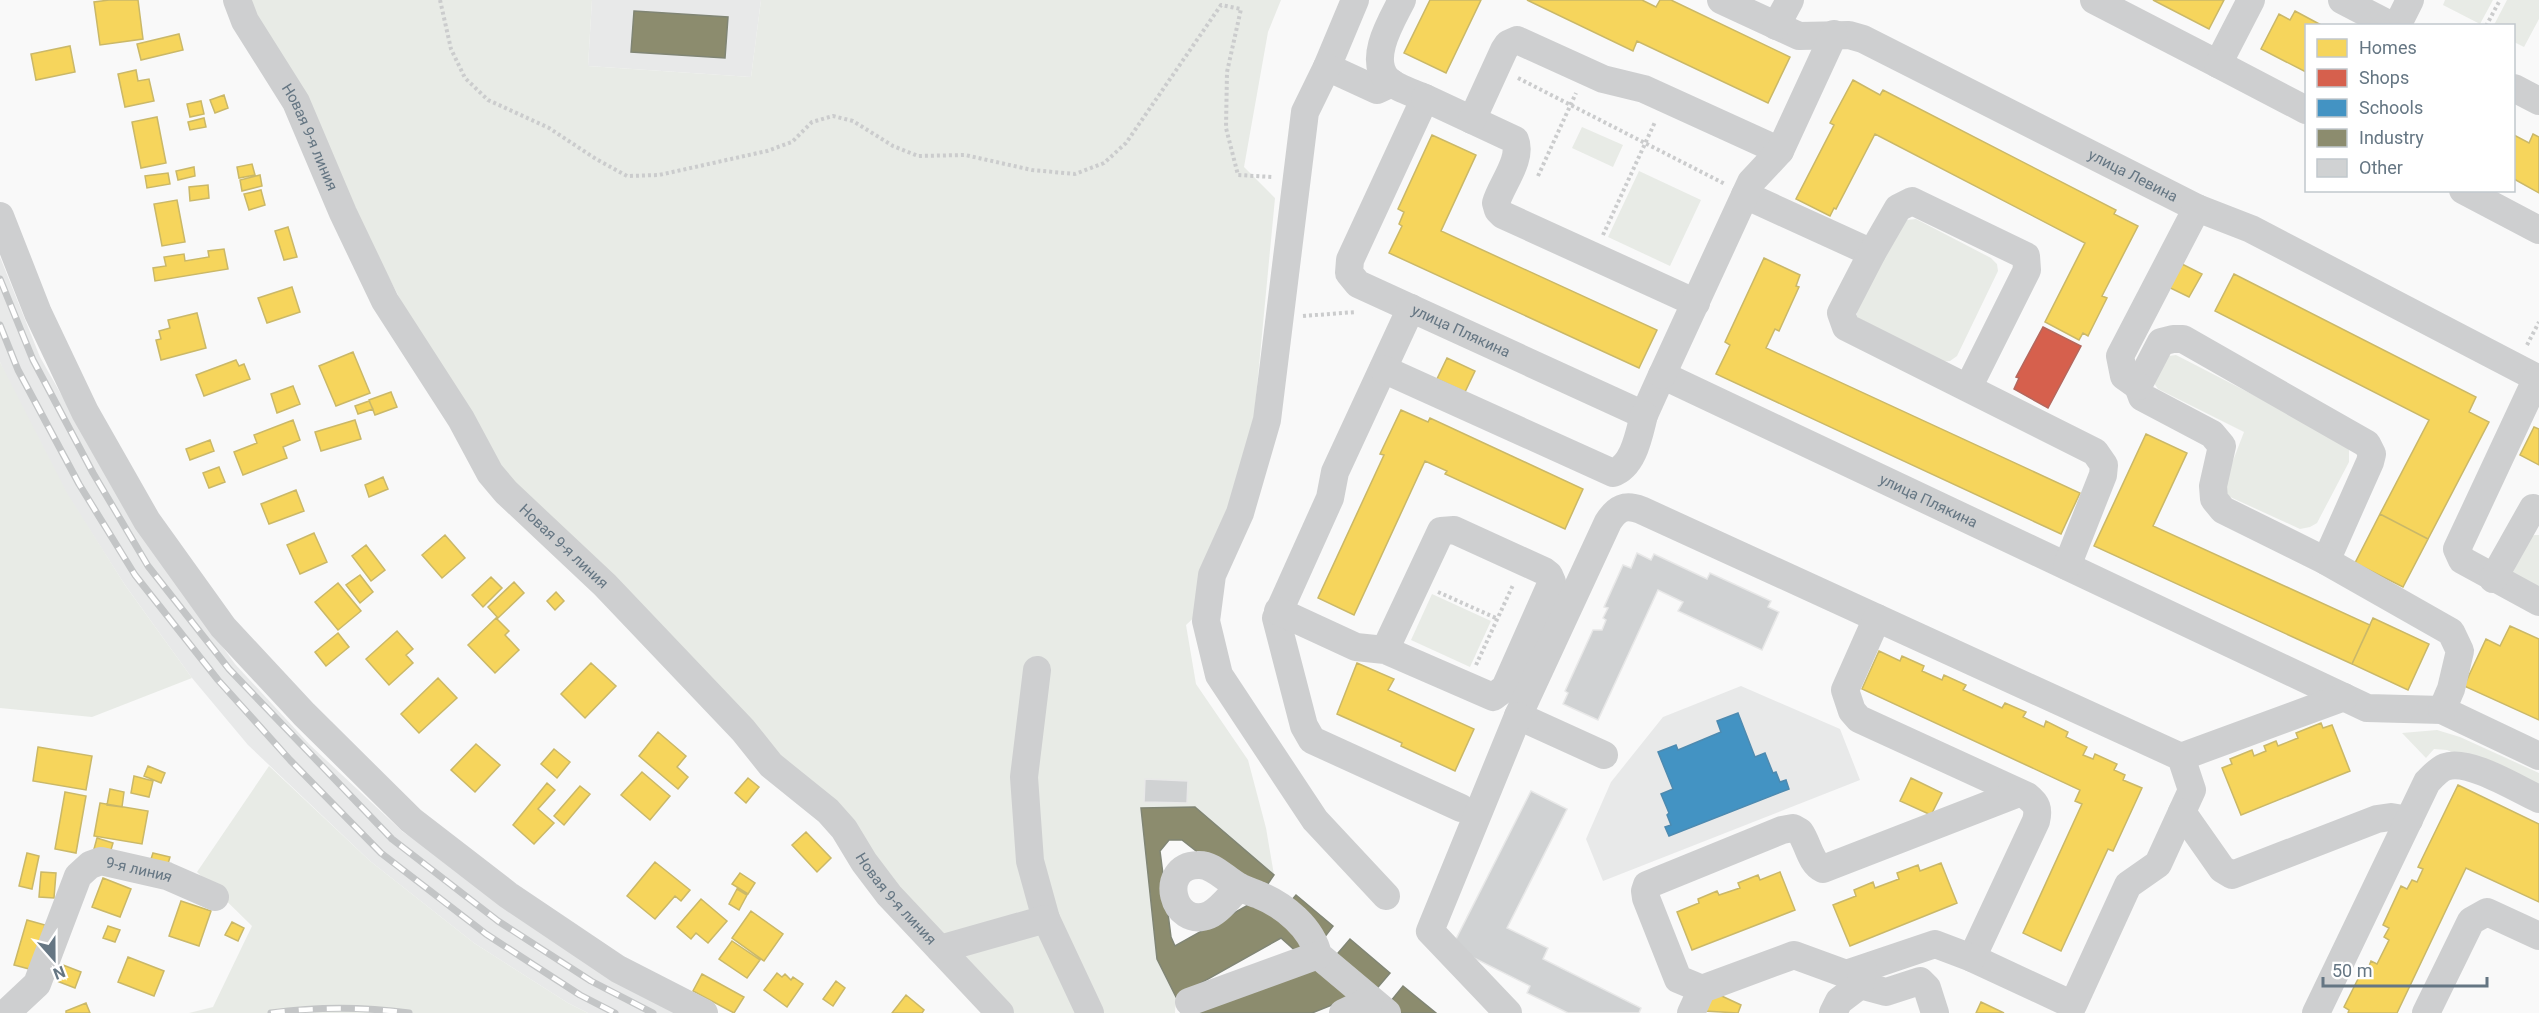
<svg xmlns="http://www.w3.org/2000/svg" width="2539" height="1013" font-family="Roboto,sans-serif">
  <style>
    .built { fill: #e8e9e9 }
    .green { fill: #e8ebe6 }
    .homes { fill: #f6d55c; stroke: #cab868; stroke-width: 1.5 }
    .shops { fill: #d6604d; stroke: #b4675d; stroke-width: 1.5 }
    .schools { fill: #4393c3; stroke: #4d8ab0; stroke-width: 1.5 }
    .industry { fill: #8c8c6e; stroke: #808574; stroke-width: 1.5 }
    .building { fill: #d0d2d3; stroke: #e8e8e8; stroke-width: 1.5 }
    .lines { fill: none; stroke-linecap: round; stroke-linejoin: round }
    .path { stroke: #cbcccd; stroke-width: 4; stroke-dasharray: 3 3; stroke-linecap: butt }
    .minor { stroke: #cecfd0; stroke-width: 28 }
    .rail-casing { stroke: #c3c5c6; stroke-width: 7 }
    .rail { stroke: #fff; stroke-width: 4.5; stroke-dasharray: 14; stroke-linecap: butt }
    .labels { text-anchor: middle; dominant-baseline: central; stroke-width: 6; stroke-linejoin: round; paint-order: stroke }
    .street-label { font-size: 15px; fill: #657683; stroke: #fff }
  </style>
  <rect width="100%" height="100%" fill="#f9f9f9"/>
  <path class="built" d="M592 0H761L751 77 588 66Z
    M0 257 40 357 137 529 235 664 310 745 403 832 684 1013H588L568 1003 474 943 370 861 248 745 192 678 125 585 66 493 6 376 0 362Z
    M1741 686 1840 729 1860 780 1603 881 1586 839 1611 782 1663 717Z"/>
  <path class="green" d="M245 0H592L588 66 751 77 761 0H1281L1268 32 1244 167 1275 198 1249 471 1218 595 1186 625 1196 684 1248 760 1266 828 1274 875 1195 807 1141 808 1157 959 1176 997 1175 1013H1006L513 489 427 351Z
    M2445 0H2493L2480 24 2443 5Z
    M2507 0H2539V19L2524 47 2514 42V26L2494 25Z
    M1582 127 1623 145 1613 167 1572 148Z
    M1639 171 1701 200 1670 266 1608 237Z
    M1916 219 1991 258 1997 264 1998 271 1957 356 1950 361 1940 362 1857 317V310L1899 227 1907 220Z
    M2176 355 2343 441 2349 450V462L2317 523 2310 527 2300 529 2228 496 2224 484 2244 432 2158 389 2154 383 2169 356Z
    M0 362 67 493 125 585 192 678 92 717 0 708Z
    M2535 535H2539V593L2517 583 2510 569 2526 538Z
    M1432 594 1491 621 1470 667 1411 640Z
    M2437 730 2460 737 2539 773V793L2447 750 2434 749 2426 758 2402 733Z
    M269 766 370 861 474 943 568 1003 588 1013H189L213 1007 252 926 197 872Z"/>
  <path class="homes" d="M109 0H138L143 39 100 45 94 2Z
    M1430 0H1481L1446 73 1404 53Z
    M1527 0H1642L1656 7 1660 0H1671L1790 57 1768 103 1637 41 1633 51Z
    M2153 0H2224L2209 29Z
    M2295 11 2323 26H2306V72L2261 49 2279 14 2290 20Z
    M179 34 183 50 141 60 137 44Z
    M70 46 75 72 36 80 31 54Z
    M136 70 138 81 149 79 154 101 125 107 118 74Z
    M1853 80 1880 95 1883 90 2116 210 2114 214 2138 226 2102 296 2107 298 2088 336 2083 333 2079 340 2045 322 2085 243 1875 134 1836 209 1834 208 1830 216 1796 199 1834 125 1830 123Z
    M224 95 228 108 215 113 210 100Z
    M201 101 204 114 190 117 187 104Z
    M157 117 166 163 141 168 132 122Z
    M204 118 206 127 190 130 188 122Z
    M2533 134 2539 137V193L2514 179V135L2529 143Z
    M1432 135 1476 155 1441 231 1657 330 1639 368 1389 253 1402 226 1399 224 1404 212 1398 209Z
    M252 164 255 175 239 178 237 167Z
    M194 167 195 176 178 180 176 171Z
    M168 173 170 184 147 188 145 176Z
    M260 175 262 186 242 191 240 180Z
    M208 185 209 198 190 201 189 187Z
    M261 190 265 205 249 210 244 194Z
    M177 200 185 242 162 246 154 204Z
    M288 227 297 257 284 260 275 231Z
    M224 249 228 269 155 281 153 268 166 266 164 257 184 254 185 261 209 257 208 251Z
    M1764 258 1800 275 1796 286 1799 287 1779 331 1775 329 1766 348 2080 493 2061 534 1716 374 1730 345 1725 342Z
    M2174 260 2202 274 2189 297 2162 284Z
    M2234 274 2476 397 2469 412 2489 422 2428 539 2380 514 2429 420 2215 311Z
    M292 287 300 312 267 323 258 298Z
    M197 313 206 348 161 360 156 340 161 339 159 331 170 328 168 320Z
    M353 352 370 393 336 406 319 366Z
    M1447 358 1475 371 1465 392 1437 379Z
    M236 360 239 366 244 364 250 379 204 396 196 375Z
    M293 386 300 404 277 413 271 394Z
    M391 392 397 407 375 415 369 400Z
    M369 401 373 409 358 414 355 406Z
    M1401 410 1428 422 1430 418 1583 489 1565 529 1445 474 1447 471 1425 461 1354 615 1318 598 1384 455 1380 454Z
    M293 420 300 440 283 447 287 458 243 475 234 452 257 443 254 435Z
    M355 420 361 439 321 451 315 432Z
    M2534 427 2539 429V465L2520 455Z
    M2146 434 2187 453 2153 526 2370 625 2352 664 2094 546Z
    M210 440 214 451 190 460 186 449Z
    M219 467 225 482 209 488 203 473Z
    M383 477 388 489 369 497 365 485Z
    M296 490 304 511 269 524 261 504Z
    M2380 514 2428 539 2403 587 2355 563Z
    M314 533 327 562 300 574 287 545Z
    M445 535 465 558 442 578 422 555Z
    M366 545 385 570 371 581 352 556Z
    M360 575 373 592 360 603 346 585Z
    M491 577 502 588 483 607 472 595Z
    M514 582 524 593 498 618 488 607Z
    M338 583 361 611 338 630 315 602Z
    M556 592 564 601 555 610 547 601Z
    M496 618 509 631 505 635 519 650 495 673 468 645Z
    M2373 618 2429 644 2408 690 2352 664Z
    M2510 626 2539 639V720L2464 686 2486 639 2500 646Z
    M397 631 413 649 406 655 413 663 389 685 366 659Z
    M338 633 349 647 326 666 315 652Z
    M1879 651 1900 661 1902 656 1924 666 1922 671 1942 680 1944 675 1966 685 1963 690 2002 708 2005 703 2026 712 2023 717 2044 727 2046 721 2068 732 2066 737 2087 747 2083 755 2093 759 2095 754 2117 764 2114 770 2125 775 2123 780 2142 788 2113 851 2108 849 2061 951 2023 933 2082 804 2075 801 2080 790 1862 689Z
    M591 663 616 686 585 718 561 694Z
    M1357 663 1394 679 1388 690 1474 729 1455 771 1401 746 1402 743 1337 714Z
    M438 678 457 698 419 733 401 714Z
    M2321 723 2323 728 2332 725 2350 771 2241 815 2222 768 2232 764 2230 759 2252 750 2254 756 2266 751 2264 746 2276 741 2278 746 2298 738 2296 733Z
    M658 732 686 756 677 767 688 777 678 789 639 756Z
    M476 744 500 765 475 792 451 770Z
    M38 747 92 756 86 790 33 781Z
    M554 749 570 762 557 778 541 764Z
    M148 766 165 773 161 783 144 776Z
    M642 772 670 796 650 820 621 795Z
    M134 776 153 781 149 797 131 793Z
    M748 778 759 787 746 803 735 793Z
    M1911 778 1942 793 1931 815 1900 801Z
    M547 783 555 790 538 809 554 823 534 844 513 825Z
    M2458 785 2539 824V902L2466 868 2397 1013H2348L2349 1010 2344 1007 2363 969 2367 971 2371 961 2377 964 2389 940 2384 937 2389 928 2383 925 2401 886 2407 889 2412 880 2417 882 2423 869 2418 867Z
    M580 786 590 794 564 825 554 816Z
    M110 789 124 792 122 807 107 805Z
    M65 792 86 796 76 853 55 849Z
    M100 803 148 811 142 844 94 836Z
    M806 832 831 858 817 872 792 845Z
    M97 838 113 843 110 853 94 849Z
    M27 853 39 856 32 889 19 886Z
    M153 853 170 857 167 867 150 862Z
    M655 862 690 890 681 901 675 896 655 919 627 896Z
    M1941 863 1957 903 1850 946 1833 905 1856 896 1854 890 1873 882 1875 888 1899 879 1897 873 1918 865 1920 871Z
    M41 872 56 873 54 898 39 897Z
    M1780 872 1795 910 1692 950 1677 912 1699 903 1698 899 1717 891 1719 895 1740 888 1738 883 1758 875 1760 880Z
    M740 873 755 883 748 894 732 884Z
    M103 878 131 889 120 917 92 907Z
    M737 889 747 895 739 910 729 904Z
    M701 899 727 921 708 943 696 933 691 939 677 927Z
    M181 901 211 911 199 946 169 936Z
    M751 911 783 934 764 961 732 938Z
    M27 920 45 925 33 970 14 965Z
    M232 922 244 928 238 941 225 935Z
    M108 926 120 930 115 942 103 938Z
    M732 941 760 960 747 978 719 959Z
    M128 957 164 971 154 996 118 982Z
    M63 965 81 972 75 988 57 981Z
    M777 973 782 977 785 974 791 980 793 977 803 984 787 1007 764 990Z
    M702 974 744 997 734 1013 693 991Z
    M836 981 845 988 833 1006 823 999Z
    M1713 992 1741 1005 1738 1013 1704 1011Z
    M906 995 924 1010 922 1013H892Z
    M1981 1002 2004 1013H1976Z
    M86 1003 90 1013H66V1011Z"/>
  <path class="shops" d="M2043 327 2081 346 2048 408 2014 389 2019 378 2016 377Z"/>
  <path class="schools" d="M1738 713 1755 757 1765 753 1773 773 1776 772 1780 782 1786 780 1789 789 1669 836 1665 827 1671 825 1667 815 1669 813 1661 794 1673 789 1658 752 1676 745 1678 750 1721 732 1717 721Z"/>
  <path class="industry" d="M634 11 728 17 725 58 631 52Z
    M1195 807 1274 875 1265 888 1232 879 1182 840H1169L1160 851 1171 937 1175 946 1259 899 1312 942 1299 954 1281 938 1176 997 1157 959 1141 808Z
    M1296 895 1333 926 1324 938 1286 907Z
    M1350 939 1390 973 1373 993 1333 959Z
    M1319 962 1352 997 1312 1013H1190Z
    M1403 986 1436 1013H1394L1386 1007Z"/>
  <path class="building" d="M1637 553 1651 560 1654 554 1707 579 1710 573 1771 601 1768 607 1779 612 1762 650 1678 611 1683 602 1658 590 1598 720 1563 704 1568 693 1565 691 1593 630H1602L1606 620 1603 618 1608 608 1604 607 1623 565 1631 568Z
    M1145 779 1188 781 1187 803 1144 802Z
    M1531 791 1567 809 1507 928 1548 948 1543 959 1641 1008 1639 1013H1568L1527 993 1530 986 1452 947Z"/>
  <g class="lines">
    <path class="path" d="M440 0 451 49 465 78 488 100 549 128 596 159 627 176 659 175 767 151 792 142 812 122 833 116 853 121 893 146 918 156 965 155 1032 170 1075 174 1104 163 1126 143 1221 5 1241 9 1227 72 1226 128 1238 175 1272 177
      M2486 26 2500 0
      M1518 78 1725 184
      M1538 176 1576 93
      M1603 235 1655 122
      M1303 316 1356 312
      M2527 345 2539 322
      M1438 592 1498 619
      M1476 665 1513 585"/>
    <g class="minor">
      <path id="s1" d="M237 0 245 21 296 102 343 213 385 301 461 419 490 473 506 492 605 585 743 730 771 765 828 811 844 829 864 862 889 895 1000 1013"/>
      <path d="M1355 0 1327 67 1377 90 1392 83"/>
      <path id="s2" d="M1402 0C1392 20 1368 58 1387 79 1395 88 1414 93 1425 98L1350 260 1349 273 1358 284 1644 415 1662 375 2367 708 2442 710 2539 756"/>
      <path id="s3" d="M1721 0 1799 36 1849 35 1863 39 2197 208 2251 229 2539 379"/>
      <path d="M2094 0 2218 64 2251 0"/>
      <path d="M2342 0 2392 26"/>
      <path d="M1776 26 1790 0"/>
      <path d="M2397 26 2410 0"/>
      <path d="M2218 64 2306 110"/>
      <path d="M1327 67 1305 112 1267 420 1240 513 1212 575 1206 621 1219 675 1315 820 1386 896"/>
      <path d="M2514 88 2539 101"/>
      <path d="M1425 98 1515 140C1523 159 1501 185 1496 203L1498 210 1503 215 1696 303"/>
      <path d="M1472 120 1504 50 1508 44 1517 40 1603 79 1644 89 1780 151"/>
      <path d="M2463 190 2539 230"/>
      <path d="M1745 195 1872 253"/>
      <path d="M0 216 38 313 85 412 147 521 223 627 304 714 411 820 508 895 618 969 704 1013"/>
      <path d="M1411 308 1335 472 1330 498 1276 618 1304 726 1312 740 1461 808"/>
      <path d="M2173 339H2183L2367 444 2372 454 2370 462 2326 561 2223 510 2214 499 2213 486 2222 446 2212 434 2142 397 2138 386 2161 342Z"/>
      <path d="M1383 369 1613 473C1634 466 1639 434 1644 415"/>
      <path d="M1662 375 1751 182 1780 151 1834 34"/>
      <path d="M2537 378 2457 549 2462 560 2539 602"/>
      <path d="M2138 386 2124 376 2120 356 2197 208"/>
      <path d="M1968 388 2027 270 2026 256 1912 201 1898 208 1872 253 1841 313 1846 327 2095 452 2104 465 2103 475 2067 566"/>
      <path d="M2326 561 2451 632 2460 651 2451 689 2442 710"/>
      <path d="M2493 579 2533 508"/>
      <path d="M1278 611 1356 647 1385 650 1493 697 1505 688 1552 582 1549 575 1544 571 1454 530 1441 531 1385 650"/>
      <path d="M1037 670 1024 777 1030 861 1046 919"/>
      <path d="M1604 755 1518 716 1608 522C1617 508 1625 504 1641 510L1877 618"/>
      <path d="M2181 757 2192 790 2158 864 2128 885 2073 1005 1972 958 2036 821C2039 809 2037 804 2027 796L1859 719 1852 711 1845 690 1877 618 2181 757 2344 697"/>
      <path d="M2182 812 2222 869 2232 875 2377 819 2391 817 2409 820"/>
      <path d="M1239 887C1230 896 1220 910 1209 915 1172 930 1157 866 1198 865 1213 864 1225 879 1238 886 1244 890 1252 892 1259 895 1284 905 1312 928 1318 955L1387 1013"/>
      <path d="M940 949 1046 919 1090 1013"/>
      <path d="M1860 985 1886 992 1920 981 1927 988 1935 1013"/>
      <path d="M1702 989 1678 979 1646 898 1645 891 1647 885 1782 830 1793 828 1800 832C1808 843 1810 863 1823 869L2019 793"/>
      <path d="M1189 1002 1318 955"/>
      <path id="s4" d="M6 1013 37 984 78 876 90 865 101 861 167 876 215 897"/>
      <path d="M1343 1013 1370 1000"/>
      <path d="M1508 1013 1430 931 1518 716"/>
      <path d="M1691 1013 1702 989 1794 955 1846 974 1935 944 1972 958"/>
      <path d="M1833 1013 1839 1001 1860 985 1863 969"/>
      <path d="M2316 1013 2427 782C2432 777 2438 770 2445 767 2468 758 2517 789 2539 799"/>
      <path d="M2426 1013 2471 921 2487 912 2539 936"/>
    </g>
    <defs>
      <path id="rail" d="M0 279 33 360 93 473 148 566 229 669 392 839 498 921 591 981 653 1013
        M0 325 18 370 79 484 135 575 218 680 290 760 381 853 486 934 580 995 615 1013
        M271 1013C315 1007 365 1007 409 1013"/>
    </defs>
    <use href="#rail" class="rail-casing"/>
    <use href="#rail" class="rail"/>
  </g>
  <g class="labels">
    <g class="street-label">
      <text stroke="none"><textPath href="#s1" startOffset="156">Новая 9-я линия</textPath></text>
      <text stroke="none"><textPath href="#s3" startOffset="453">улица Левина</textPath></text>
      <text stroke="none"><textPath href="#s2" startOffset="447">улица Плякина</textPath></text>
      <text stroke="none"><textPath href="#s2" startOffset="987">улица Плякина</textPath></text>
      <text stroke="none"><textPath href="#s1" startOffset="642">Новая 9-я линия</textPath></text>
      <text stroke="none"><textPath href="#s4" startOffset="225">9-я линия</textPath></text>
      <text stroke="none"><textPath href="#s1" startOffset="1128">Новая 9-я линия</textPath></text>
    </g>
  </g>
  <rect x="2305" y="24" width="210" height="168" fill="#ffffff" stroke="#c1c8cd" stroke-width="1.5"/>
  <rect x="2317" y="39" width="30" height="18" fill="#f6d55c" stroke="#c1c8cd" stroke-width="1.5"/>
  <text x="2359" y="54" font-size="18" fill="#657683">Homes</text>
  <rect x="2317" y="69" width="30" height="18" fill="#d6604d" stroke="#c1c8cd" stroke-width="1.5"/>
  <text x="2359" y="84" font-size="18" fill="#657683">Shops</text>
  <rect x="2317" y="99" width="30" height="18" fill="#4393c3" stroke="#c1c8cd" stroke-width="1.5"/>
  <text x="2359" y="114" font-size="18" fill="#657683">Schools</text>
  <rect x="2317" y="129" width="30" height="18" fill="#8c8c6e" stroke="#c1c8cd" stroke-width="1.5"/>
  <text x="2359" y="144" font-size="18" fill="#657683">Industry</text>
  <rect x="2317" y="159" width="30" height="18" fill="#d0d2d3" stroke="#c1c8cd" stroke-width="1.5"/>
  <text x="2359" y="174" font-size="18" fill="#657683">Other</text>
  <g transform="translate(54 959) rotate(159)" stroke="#ffffff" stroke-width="4.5" paint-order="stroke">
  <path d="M0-4.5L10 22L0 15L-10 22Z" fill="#657683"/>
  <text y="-9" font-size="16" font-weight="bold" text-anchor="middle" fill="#657683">N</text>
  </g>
  <path d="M2323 977v9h164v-9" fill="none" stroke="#657683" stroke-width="3"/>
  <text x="2332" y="977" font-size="18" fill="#657683" stroke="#ffffff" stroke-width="4.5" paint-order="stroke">50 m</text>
</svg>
